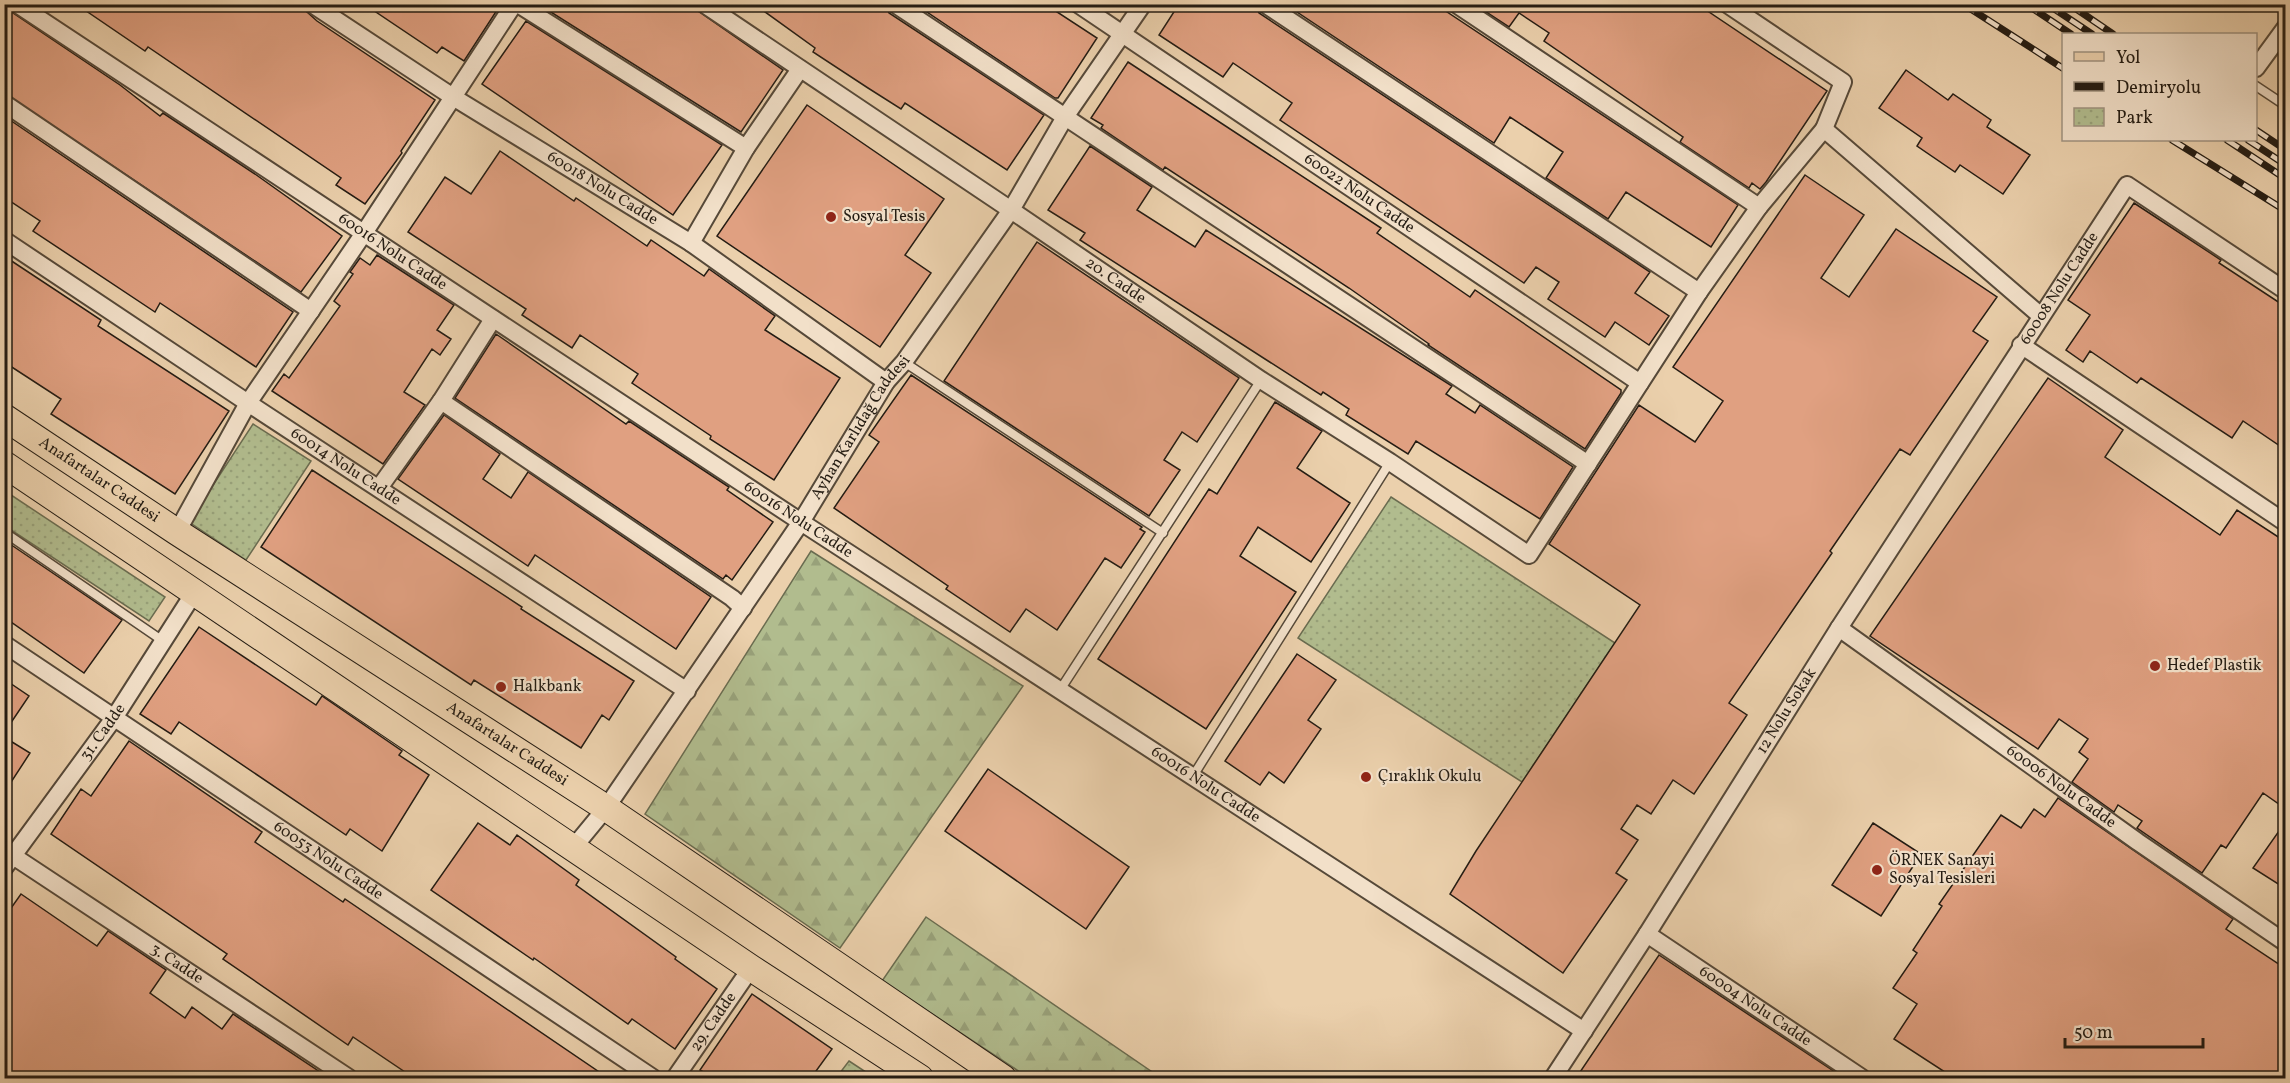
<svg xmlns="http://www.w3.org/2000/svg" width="2290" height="1083" font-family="Vollkorn,serif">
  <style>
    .forest { fill: url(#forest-firs); stroke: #6a6c50; stroke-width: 1.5 }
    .park { fill: url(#park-dots); stroke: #6a6c50; stroke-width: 1.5 }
    .building { fill: #e0a081; stroke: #241c13; stroke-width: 1.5 }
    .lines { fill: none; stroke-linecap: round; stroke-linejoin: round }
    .service-casing { stroke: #564939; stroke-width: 11 }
    .minor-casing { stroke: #564939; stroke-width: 20 }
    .primary-casing { stroke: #241c13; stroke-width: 28 }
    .service { stroke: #f2e0c9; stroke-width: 8 }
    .minor { stroke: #f2e0c9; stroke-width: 16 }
    .primary { stroke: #ebd0ac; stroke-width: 26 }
    .rail-casing { stroke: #241c13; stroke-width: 7 }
    .rail { stroke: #f2e0c9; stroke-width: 4.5; stroke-dasharray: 14; stroke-linecap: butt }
    .poi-dot { fill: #8f2418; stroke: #f2e0c9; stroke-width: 2 }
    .labels { text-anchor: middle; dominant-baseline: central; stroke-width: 4.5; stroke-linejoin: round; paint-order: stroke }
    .street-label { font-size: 16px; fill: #241c13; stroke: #f2e0c9 }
    .poi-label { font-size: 16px; fill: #241c13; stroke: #f2e0c9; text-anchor: start }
  </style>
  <defs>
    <pattern id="forest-firs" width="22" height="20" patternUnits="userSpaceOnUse" patternTransform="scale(1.5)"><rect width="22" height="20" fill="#b1bc8e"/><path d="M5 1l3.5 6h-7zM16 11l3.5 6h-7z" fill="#98a17a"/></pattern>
    <pattern id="park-dots" width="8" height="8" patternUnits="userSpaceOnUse" patternTransform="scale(1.5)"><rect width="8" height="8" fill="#b1bc8e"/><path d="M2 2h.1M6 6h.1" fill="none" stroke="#98a17a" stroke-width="1.8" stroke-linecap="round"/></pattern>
  </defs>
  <rect width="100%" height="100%" fill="#ebd0ac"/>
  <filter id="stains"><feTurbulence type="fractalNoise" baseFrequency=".00333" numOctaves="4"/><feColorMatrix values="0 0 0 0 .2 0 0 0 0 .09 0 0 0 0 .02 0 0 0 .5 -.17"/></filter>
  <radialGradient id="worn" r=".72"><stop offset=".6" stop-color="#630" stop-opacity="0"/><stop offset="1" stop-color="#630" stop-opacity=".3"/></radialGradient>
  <path class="forest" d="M811 551 1023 686 840 948 645 814Z
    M926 917 1161 1078H1029L882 981Z"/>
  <path class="park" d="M253 424 311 461 246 560 189 522Z
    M5 491 165 597 149 621 5 526Z
    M1391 497 1615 643 1522 782 1298 638Z
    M849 1061 875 1078H836Z"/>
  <path class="building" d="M76 4H298L317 21 435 100 401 151 402 153 365 204 336 185 341 178 148 47 145 51Z
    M364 4H501L464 61 442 47 437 53Z
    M538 4H688L783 70 741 132Z
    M754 4H885L889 13 1044 115 1007 170 905 103 901 109 868 88 813 52 815 48Z
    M915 4H1045L1097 38 1058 98H1055Z
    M1179 4H1255L1259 13 1650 272 1635 293 1669 316 1649 345 1615 322 1605 337 1548 299 1559 282 1536 267 1524 283 1280 120 1292 103 1233 63 1223 77 1159 35Z
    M1285 4H1435L1738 205 1711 247 1626 192 1608 219 1546 178 1563 152 1510 117 1494 143Z
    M1487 4H1697L1827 91 1766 182 1760 189 1752 183 1749 188 1680 142 1683 137 1544 41 1549 33 1519 13 1509 27 1483 10Z
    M4 7 120 85 160 116 163 113 255 174 342 236 301 292 4 93Z
    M526 21 722 145 673 215 482 84Z
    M1128 62 1381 228 1377 233 1470 297 1475 290 1621 390V393L1585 449 1428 345 1429 344 1349 288 1165 167 1163 170 1101 128 1103 125 1091 118Z
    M1906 70 1948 100 1953 94 1991 120 1987 127 2030 155 2003 194 1960 165 1955 172 1917 146 1922 138 1879 108Z
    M807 105 944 199 905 255 931 273 880 347 717 236Z
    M4 116 293 312 256 367 160 303 155 312 33 231 40 221 4 197Z
    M1090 146 1152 187 1137 210 1195 247 1206 230 1452 386 1446 394 1475 413 1480 405 1573 467 1540 519 1416 441 1408 454 1346 415 1349 409 1323 392 1321 395 1080 240 1085 233 1048 210Z
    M500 151 574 201 576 198 647 246 651 240 704 276 709 269 775 316 765 330 840 378 774 480 710 439 711 436 632 383 638 374 580 335 572 348 522 315 526 309 408 232 445 177 471 194Z
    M1805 175 1864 215 1821 278 1849 297 1896 229 1997 297 1973 331 1988 341 1910 455 1900 449 1830 551 1832 553 1729 703 1747 715 1694 794 1673 780 1651 814 1637 805 1621 829 1638 840 1616 873 1627 880 1563 973 1450 894 1476 851 1640 605 1549 544 1639 405 1695 442 1723 401 1673 367Z
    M2134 203 2221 260 2219 263 2286 307V450L2243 421 2232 438 2141 378 2137 383 2090 351 2083 362 2066 350 2090 315 2068 300Z
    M1037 242 1239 378 1197 442 1182 432 1164 460 1180 470 1149 516 944 381Z
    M377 255 454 305 437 330 451 339 440 355 432 349 404 392 425 405 383 464 272 391 284 374 289 378 340 306 334 301 353 274 350 272 360 258 370 265Z
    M4 256 101 320 98 326 229 411 175 494 51 414 61 399 4 362Z
    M496 334 626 424 629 421 729 487 727 490 773 522 732 580 726 575 723 579 455 398Z
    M911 375 1142 527 1140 529 1145 532 1121 568 1105 558 1057 630 1026 609 1010 632 946 589 948 586 834 508 879 442 869 435Z
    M2048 378 2123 430 2105 457 2220 535 2237 510 2286 542V809L2263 793 2226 848 2221 845 2202 873 2137 828 2142 821 2118 805 2114 812 2072 782 2088 759 2079 752 2088 739 2059 719 2038 749 1870 636Z
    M1275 402 1322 431 1297 468 1350 503 1311 562 1258 527 1240 556 1296 592 1206 729 1098 659 1209 489 1217 494Z
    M444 415 500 454 483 479 511 498 528 472 711 597 676 649 535 555 528 566 398 479Z
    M312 470 522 607 521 609 634 681 609 720 602 715 581 748 474 680 471 685 261 547Z
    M4 540 122 620 84 673 4 617Z
    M199 627 316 705 322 696 402 751 399 755 429 775 382 851 350 829 346 835 179 722 171 734 140 714Z
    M1297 654 1336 680 1308 720 1321 729 1284 783 1269 772 1260 785 1225 761Z
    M4 679 29 696 4 733Z
    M4 737 30 753 4 793Z
    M129 741 262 832 255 842 343 902 345 899 608 1078H414L353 1037 348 1045 223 959 227 954 51 834 81 789 91 796Z
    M988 769 1129 867 1086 929 945 831Z
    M2058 798 2233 919 2226 929 2286 969V1078H1954L1894 1039 1917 1004 1893 988 1917 953 1913 950 1942 906 1939 904 2001 815 2021 828 2034 809 2045 817Z
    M2286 821V889L2253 868Z
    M478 823 510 845 517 835 579 880 576 885 676 957 675 959 717 989 675 1049 632 1019 628 1024 534 958 533 960 431 890Z
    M1873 823 1921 854 1881 916 1832 885Z
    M21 894 97 946 108 931 166 970 150 993 185 1018 192 1007 222 1029 233 1014 329 1078H13L4 1072V918Z
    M1659 955 1844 1078H1576Z
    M752 994 832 1049 811 1078H714L700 1070Z"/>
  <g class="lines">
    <defs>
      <path id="service" d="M2256 86 2286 106
        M904 362 1163 533
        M4 532 163 641
        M1060 690 1261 380
        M1193 776 1390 462"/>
      <g id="minor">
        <path id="s1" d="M17 4 801 522 1584 1031"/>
        <path id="s2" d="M312 4 453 97 691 243 886 382"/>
        <path d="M518 4 746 148"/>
        <path id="s3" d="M704 4 1011 210 1261 380 1390 462 1529 555 1699 292 1759 207 1824 129 2041 316"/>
        <path d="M895 4 1588 464"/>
        <path id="s4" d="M1078 4 1640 383"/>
        <path d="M1265 4 1699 292"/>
        <path d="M1456 4 1759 207"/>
        <path d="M1727 4 1843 82 1824 129"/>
        <path d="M2256 68 2286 27"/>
        <path d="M4 103 311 311"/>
        <path id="s5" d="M4 240 248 403 687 691"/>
        <path d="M691 243 746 148 800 69"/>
        <path d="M2021 345 2286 523"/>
        <path d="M441 401 732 598 743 608"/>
        <path d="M379 488 441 401 493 319"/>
        <path d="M177 532 248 403 364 233 514 4"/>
        <path id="s6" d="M1839 628 2138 842 2286 943"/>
        <path id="s7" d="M4 644 653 1078"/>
        <path id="s8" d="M573 848 606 808 801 522 886 382 904 362 1011 210 1065 117 1143 4"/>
        <path id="s9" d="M4 850 349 1078"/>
        <path id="s10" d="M4 868 114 718 194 593"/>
        <path id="s11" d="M1647 934 1862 1078"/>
        <path id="s12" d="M675 1078 751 968"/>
        <path id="s13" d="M1553 1078 1647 934 1839 628 2127 185 2286 291"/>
      </g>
      <g id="primary">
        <path id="s14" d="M4 417 177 532 606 808 1003 1078"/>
        <path d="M4 464 751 968 920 1078"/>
      </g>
    </defs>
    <use href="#service" class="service-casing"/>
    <use href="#minor" class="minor-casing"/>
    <use href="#primary" class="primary-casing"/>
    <use href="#service" class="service"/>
    <use href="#minor" class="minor"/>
    <use href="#primary" class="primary"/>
    <defs>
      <path id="rail" d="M1963 4 2064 69
        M2026 4 2071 34
        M2047 4 2092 34
        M2069 4 2113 34
        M2256 130 2286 150
        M2172 140 2286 211
        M2227 140 2286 179
        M2248 140 2286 165"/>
    </defs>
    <use href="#rail" class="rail-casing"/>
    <use href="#rail" class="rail"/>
  </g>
  <g class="poi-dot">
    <circle cx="831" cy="217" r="6"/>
    <circle cx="2155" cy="666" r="6"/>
    <circle cx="501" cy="687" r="6"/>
    <circle cx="1366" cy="777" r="6"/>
    <circle cx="1877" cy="870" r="6"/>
  </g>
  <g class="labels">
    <g class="street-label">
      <text stroke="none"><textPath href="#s2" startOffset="344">60018 Nolu Cadde</textPath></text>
      <text stroke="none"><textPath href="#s4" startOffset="339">60022 Nolu Cadde</textPath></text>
      <text stroke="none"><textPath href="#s1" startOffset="450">60016 Nolu Cadde</textPath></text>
      <text stroke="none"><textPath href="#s3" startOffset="496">20. Cadde</textPath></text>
      <text stroke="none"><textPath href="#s13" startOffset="938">60008 Nolu Cadde</textPath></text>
      <text stroke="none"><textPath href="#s8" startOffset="510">Ayhan Karlıdağ Caddesi</textPath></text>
      <text stroke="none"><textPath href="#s5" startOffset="410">60014 Nolu Cadde</textPath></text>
      <text stroke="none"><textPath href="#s14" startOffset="114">Anafartalar Caddesi</textPath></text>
      <text stroke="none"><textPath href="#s1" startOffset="936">60016 Nolu Cadde</textPath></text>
      <text stroke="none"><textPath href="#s13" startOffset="435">12 Nolu Sokak</textPath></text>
      <text stroke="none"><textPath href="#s10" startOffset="168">31. Cadde</textPath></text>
      <text stroke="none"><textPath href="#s14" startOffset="600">Anafartalar Caddesi</textPath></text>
      <text stroke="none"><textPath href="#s1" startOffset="1422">60016 Nolu Cadde</textPath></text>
      <text stroke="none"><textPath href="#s6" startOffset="273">60006 Nolu Cadde</textPath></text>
      <text stroke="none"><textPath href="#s7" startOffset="390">60053 Nolu Cadde</textPath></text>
      <text stroke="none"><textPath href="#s9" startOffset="207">3. Cadde</textPath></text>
      <text stroke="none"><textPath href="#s11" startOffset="130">60004 Nolu Cadde</textPath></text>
      <text stroke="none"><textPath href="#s12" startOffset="68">29. Cadde</textPath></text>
    </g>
    <g class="poi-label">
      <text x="843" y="217">Sosyal Tesis</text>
      <text x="2167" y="666">Hedef Plastik</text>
      <text x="513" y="687">Halkbank</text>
      <text x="1378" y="777">Çıraklık Okulu</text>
      <text x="1889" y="861">ÖRNEK Sanayi<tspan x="1889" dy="18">Sosyal Tesisleri</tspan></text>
    </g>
  </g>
  <rect width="2290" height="1083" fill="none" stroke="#ebd0ac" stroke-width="24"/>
  <rect x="6" y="6" width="2278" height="1071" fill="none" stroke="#241c13" stroke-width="3"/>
  <rect x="12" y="12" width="2266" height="1059" fill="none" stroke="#241c13" stroke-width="1.5"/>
  <rect x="2062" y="33" width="195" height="108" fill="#f2e0c9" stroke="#a09280" stroke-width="1.5"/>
  <rect x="2074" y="52" width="30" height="9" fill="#ebd0ac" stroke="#a09280" stroke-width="1.5"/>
  <text x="2116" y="63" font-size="18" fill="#241c13">Yol</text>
  <rect x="2074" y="82" width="30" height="9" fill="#241c13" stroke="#a09280" stroke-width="1.5"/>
  <text x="2116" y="93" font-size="18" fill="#241c13">Demiryolu</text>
  <rect x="2074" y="108" width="30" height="18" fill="url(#park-dots)" stroke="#a09280" stroke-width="1.5"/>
  <text x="2116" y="123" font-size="18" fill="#241c13">Park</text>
  <path d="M2065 1038v9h138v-9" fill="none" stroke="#241c13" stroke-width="3"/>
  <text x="2074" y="1038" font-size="18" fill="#241c13" stroke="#f2e0c9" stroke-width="4.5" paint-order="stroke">50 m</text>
  <rect width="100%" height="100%" filter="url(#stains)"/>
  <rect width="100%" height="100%" fill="url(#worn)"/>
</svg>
